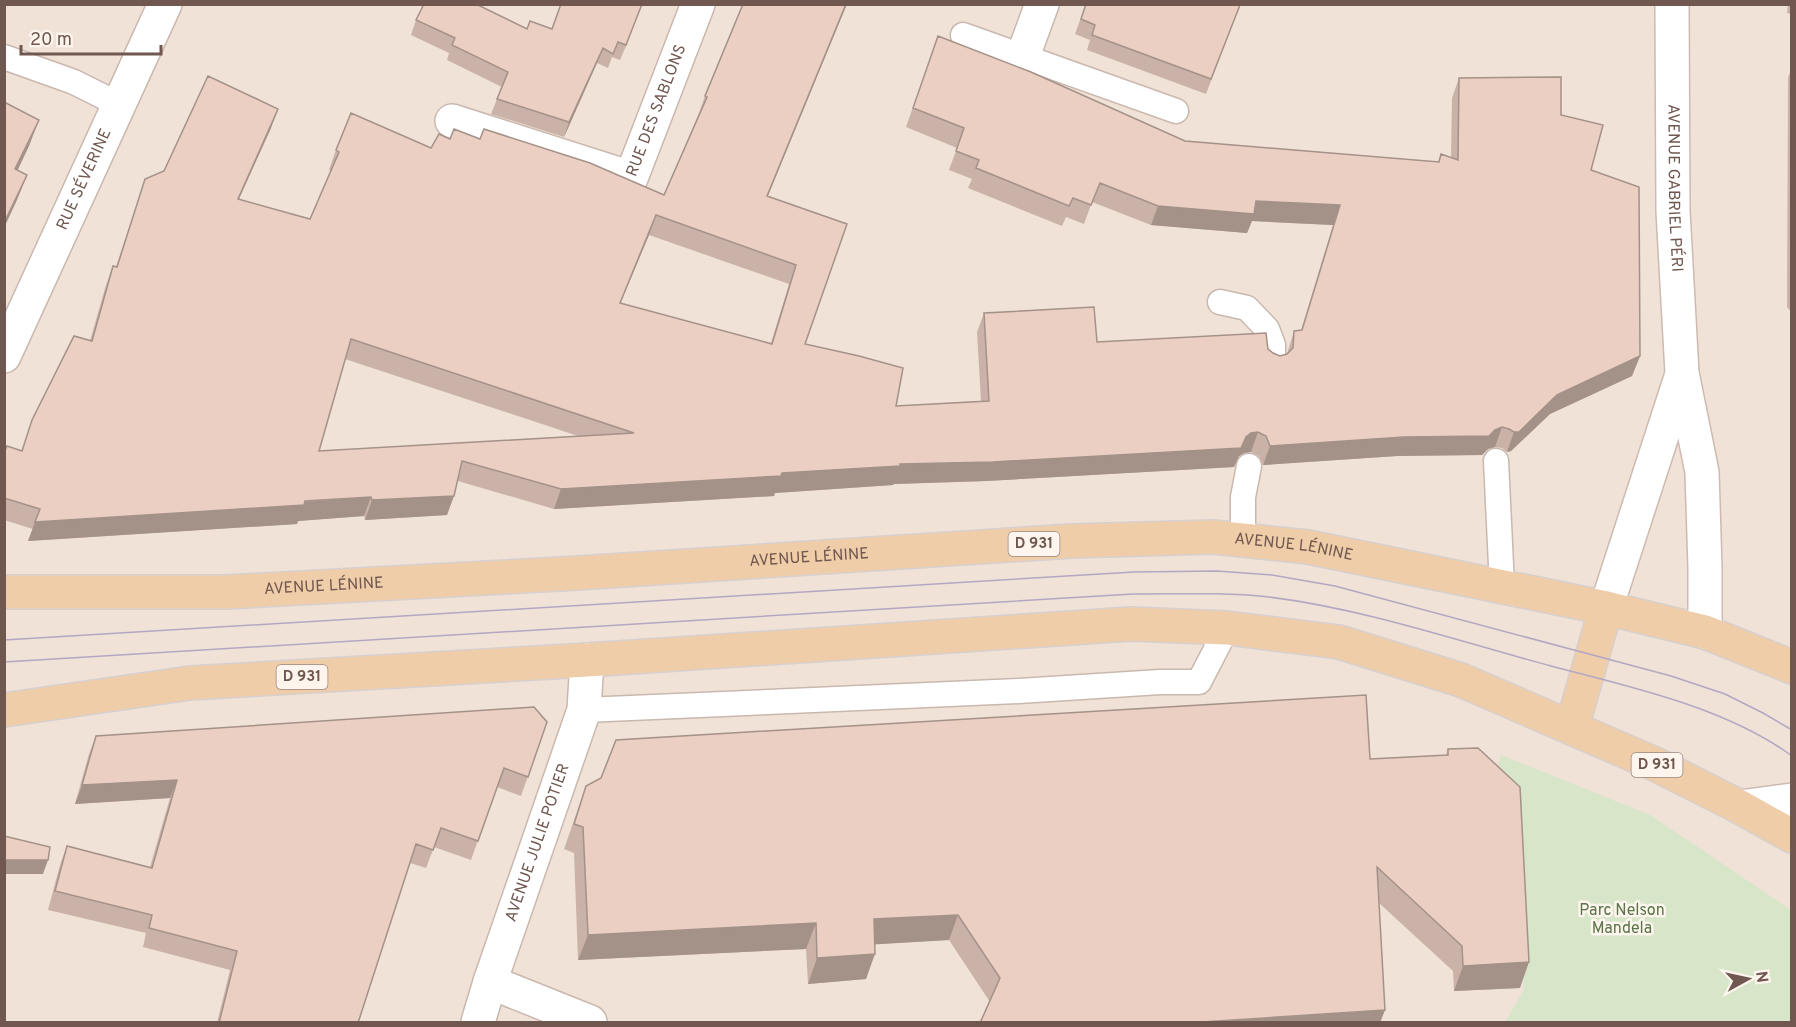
<svg xmlns="http://www.w3.org/2000/svg" width="1796" height="1027" font-family="Overpass,sans-serif">
  <style>
    .residential { fill: #f0e2d7 }
    .green { fill: #d7e5c8 }
    .lines { fill: none; stroke-linecap: round; stroke-linejoin: round }
    .lane-casing { stroke: #cab8af; stroke-width: 27 }
    .street-casing { stroke: #cab8af; stroke-width: 36 }
    .secondary-casing { stroke: #cebab0; stroke-width: 36 }
    .primary-casing { stroke: #d7d0ce; stroke-width: 36 }
    .lane { stroke: #fff; stroke-width: 24 }
    .street { stroke: #fff; stroke-width: 33 }
    .secondary { stroke: #fff; stroke-width: 33 }
    .primary { stroke: #efcda9; stroke-width: 33 }
    .tram { stroke: #b3a7c2; stroke-width: 1.5 }
    .wall { fill: #cab2a8; fill-rule: evenodd }
    .shaded-wall { fill: #a49188 }
    .building { fill: #ebcfc3; stroke: #a49188; stroke-width: 1.5; fill-rule: evenodd }
    .labels { text-anchor: middle; dominant-baseline: central; stroke-width: 5; stroke-linejoin: round; paint-order: stroke }
    .shield { fill: #fdf5ee; stroke: #9a867f; stroke-width: 1.5 }
    .shield-label { font-size: 15px; font-weight: bold; fill: #70574f }
    .street-label { font-size: 16px; fill: #70574f; stroke: #fdf5ee }
    .park-label { font-size: 16px; fill: #5a7449; stroke: #fdf5ee }
  </style>
  <rect width="100%" height="100%" fill="#f9f1e8"/>
  <path class="residential" d="M5 5H1791V1022H5Z"/>
  <path class="green" d="M1501 755 1650 815 1791 910V1022H1505L1524 990 1513 807 1493 786Z"/>
  <g class="lines">
    <defs>
      <path id="lane" d="M963 35 1176 111
        M4 57 74 82 120 105
        M1220 302 1247 308 1267 329 1273 345V361
        M1496 461 1502 586
        M1243 541V497L1249 466
        M584 710 1019 691 1160 682H1199L1227 628"/>
      <g id="street">
        <path d="M1023 56 1042 4"/>
        <path id="s1" d="M452 121 631 178 698 4"/>
        <path id="s2" d="M4 356 165 4"/>
        <path d="M490 982 590 1022"/>
        <path id="s3" d="M478 1022 490 982 584 710 587 660"/>
      </g>
      <g id="secondary">
        <path id="s4" d="M1672 4 1673 211 1682 373 1702 472 1705 568V632"/>
        <path d="M1606 608 1682 374"/>
        <path d="M1740 807 1792 800"/>
      </g>
      <g id="primary">
        <path id="s5" d="M4 592H226L578 573 1072 541 1213 537 1308 547 1606 608 1705 632 1792 667"/>
        <path d="M4 710 190 683 587 660 1131 624 1227 628 1339 642 1461 680 1657 765 1740 807 1792 836"/>
        <path d="M1572 727 1606 608"/>
      </g>
    </defs>
    <use href="#lane" class="lane-casing"/>
    <use href="#street" class="street-casing"/>
    <use href="#secondary" class="secondary-casing"/>
    <use href="#primary" class="primary-casing"/>
    <use href="#lane" class="lane"/>
    <use href="#street" class="street"/>
    <use href="#secondary" class="secondary"/>
    <use href="#primary" class="primary"/>
    <path class="tram" d="M4 640 1134 572 1217 571 1272 575 1335 586 1671 676 1725 694 1763 713 1792 730
      M4 662 1133 594C1178 594 1224 592 1269 597 1365 609 1458 641 1551 666 1630 687 1725 707 1792 756"/>
  </g>
  <path class="wall" d="M743 4 768 196 847 224 805 344 896 406 981 401 977 332 984 313 1097 342 1268 349 1273 353 1280 356 1287 354 1294 331H1301L1333 225 1252 221 1247 233 1151 225 1092 202 1084 224 1066 217 1062 226 968 188 972 179 949 170 957 148 906 127 938 36 1185 141 1438 162 1441 154 1451 157 1452 98 1459 78 1561 115 1591 170 1640 356 1632 376 1550 414 1511 451 1507 452 1502 448 1495 447 1488 449 1482 455 1397 456 1263 465 1259 456 1251 452 1244 453 1239 456 1234 467 986 481 894 484 893 485 775 493 774 496 554 509 458 481 447 515 365 520 364 516 298 521 297 524 28 541 33 529 4 520V452L21 451 90 341 106 285 113 266 116 267 145 179 271 128 239 199 310 219 331 171 329 170 336 150 431 148 450 139H480L664 195 698 116 705 96ZM649 235 789 284 771 343 620 304ZM345 359 578 436 319 451Z
    M1086 4 1240 5 1206 94 1087 50 1090 40 1075 34Z
    M1788 4H1791V14L1787 13Z
    M416 20 527 29H552L629 39 620 60 612 57 608 68 597 63 564 137 491 114 502 87 447 60 449 53 411 35Z
    M1791 69V312L1787 307 1788 78Z
    M547 722 521 796 497 787 471 860 434 847 426 868 410 863 358 1023H217L230 970 143 947 146 933 48 910 60 865 67 846 150 867 170 798 75 804 89 754 96 736Z
    M1448 749 1520 988 1454 991 1453 971 1379 903 990 1002 949 940 875 944 866 979 808 984 806 949 578 960 574 853 564 849 586 786 1370 759 1446 755Z"/>
  <path class="shaded-wall" d="M846 4H847L760 215 767 196Z
    M603 48 597 63 564 137 569 122Z
    M278 109 271 128 230 218 238 199Z
    M39 120 29 146 6 195 15 169Z
    M27 175 17 200 4 228V223Z
    M1256 201 1340 205 1333 225 1252 221 1247 233 1151 225 1158 206Z
    M656 215 649 235 612 323 620 303Z
    M1640 356 1632 376 1550 414 1511 451 1507 452 1514 432 1557 395Z
    M1502 427 1495 447 1488 449 1482 455 1397 456 1263 465 1270 446 1495 430Z
    M1258 432 1251 452 1244 453 1239 456 1234 467 986 481 894 484 893 485 775 493 774 496 554 509 561 489 900 464 1246 437 1251 433Z
    M454 496 447 515 365 520 372 500Z
    M371 497 364 516 298 521 297 524 28 541 35 522Z
    M177 780 170 798 75 804 82 785Z
    M4 860H48L43 874H4Z
    M958 915 949 940 865 945 874 919Z
    M816 923 806 949 578 960 588 935Z
    M875 954 866 979 808 984 817 958Z
    M1529 962 1520 988 1454 991 1463 966Z
    M1385 1010 1380 1023H1186Z"/>
  <path class="building" d="M424 4H476L527 29 530 21 552 29 561 4H642L626 45 618 42 613 54 603 48 569 122 497 99 508 72 452 45 455 38 416 20Z
    M743 4H846L767 196 847 224 805 344 859 356 903 368 896 406 989 401 984 313 1094 307 1097 342 1266 333 1268 349 1273 353 1280 356 1287 354 1293 348 1294 331 1302 330 1340 205 1256 201 1254 214 1158 206 1100 183 1091 205 1073 198 1069 206 976 168 979 160 956 151 964 128 913 108 938 36 1031 72 1185 141 1439 162 1441 154 1458 160 1459 78 1561 77V115L1603 125 1591 170 1639 187 1640 356 1557 395 1519 432H1514L1509 429 1502 427 1495 430 1489 436 1404 437 1270 446 1266 436 1258 432 1251 433 1246 437 1241 448 993 462 900 464V466L782 473 781 476 561 489 462 461 454 496 372 500 371 497 305 501 304 505 35 522 40 509 4 498V453L7 446 22 451 32 420 74 336 92 341 113 266 117 267 145 179 164 171 208 76 278 109 238 199 310 219 339 152 336 150 351 113 431 148 439 134 450 139 454 129 480 139 484 129 590 163 664 195 707 97 705 96ZM656 215 796 265 772 344 620 303ZM351 339 634 433 319 451Z
    M1086 4H1239L1240 5 1211 79 1092 35 1095 25 1081 19Z
    M4 102 39 120 15 169 27 175 4 223Z
    M1366 695 1370 759 1448 755V749L1478 748 1520 787 1529 962 1463 966 1462 946 1377 867 1385 1010 1186 1023H980L1000 978 958 915 874 919 875 954 817 958 816 923 588 935 583 827 574 824 586 786 601 778 616 740Z
    M534 707 547 722 528 777 504 768 478 841 441 828 433 850 416 844 358 1023H219L237 951 149 928 152 915 55 891 67 846 152 868 177 780 82 785 96 736Z
    M4 836 50 847 48 860H4Z"/>
  <g class="labels">
    <g class="shield">
      <rect x="1008.5" y="532" width="51" height="24" rx="4.5"/>
      <rect x="276.5" y="665" width="51" height="24" rx="4.5"/>
      <rect x="1631.5" y="753" width="51" height="24" rx="4.5"/>
    </g>
    <g class="shield-label">
      <text x="1034" y="544">D 931</text>
      <text x="302" y="677">D 931</text>
      <text x="1657" y="765">D 931</text>
    </g>
    <g class="street-label">
      <text stroke="none"><textPath href="#s1" startOffset="260">RUE DES SABLONS</textPath></text>
      <text stroke="none"><textPath href="#s2" startOffset="194">RUE SÉVERINE</textPath></text>
      <text stroke="none"><textPath href="#s4" startOffset="184">AVENUE GABRIEL PÉRI</textPath></text>
      <text stroke="none"><textPath href="#s5" startOffset="1292">AVENUE LÉNINE</textPath></text>
      <text stroke="none"><textPath href="#s5" startOffset="806">AVENUE LÉNINE</textPath></text>
      <text stroke="none"><textPath href="#s5" startOffset="320">AVENUE LÉNINE</textPath></text>
      <text stroke="none"><textPath href="#s3" startOffset="189">AVENUE JULIE POTIER</textPath></text>
    </g>
    <g class="park-label">
      <text x="1622" y="911">Parc Nelson<tspan x="1622" dy="18">Mandela</tspan></text>
    </g>
  </g>
  <rect width="1796" height="1027" fill="none" stroke="#70574f" stroke-width="12"/>
  <g transform="translate(1748 979) rotate(82)" stroke="#fdf5ee" stroke-width="4.5" paint-order="stroke">
  <path d="M0-4.5L10 22L0 15L-10 22Z" fill="#70574f"/>
  <text y="-9" font-size="16" font-weight="bold" text-anchor="middle" fill="#70574f">N</text>
  </g>
  <path d="M21 45v9h140v-9" fill="none" stroke="#70574f" stroke-width="3"/>
  <text x="30" y="45" font-size="18" fill="#70574f" stroke="#fdf5ee" stroke-width="4.5" paint-order="stroke">20 m</text>
</svg>
